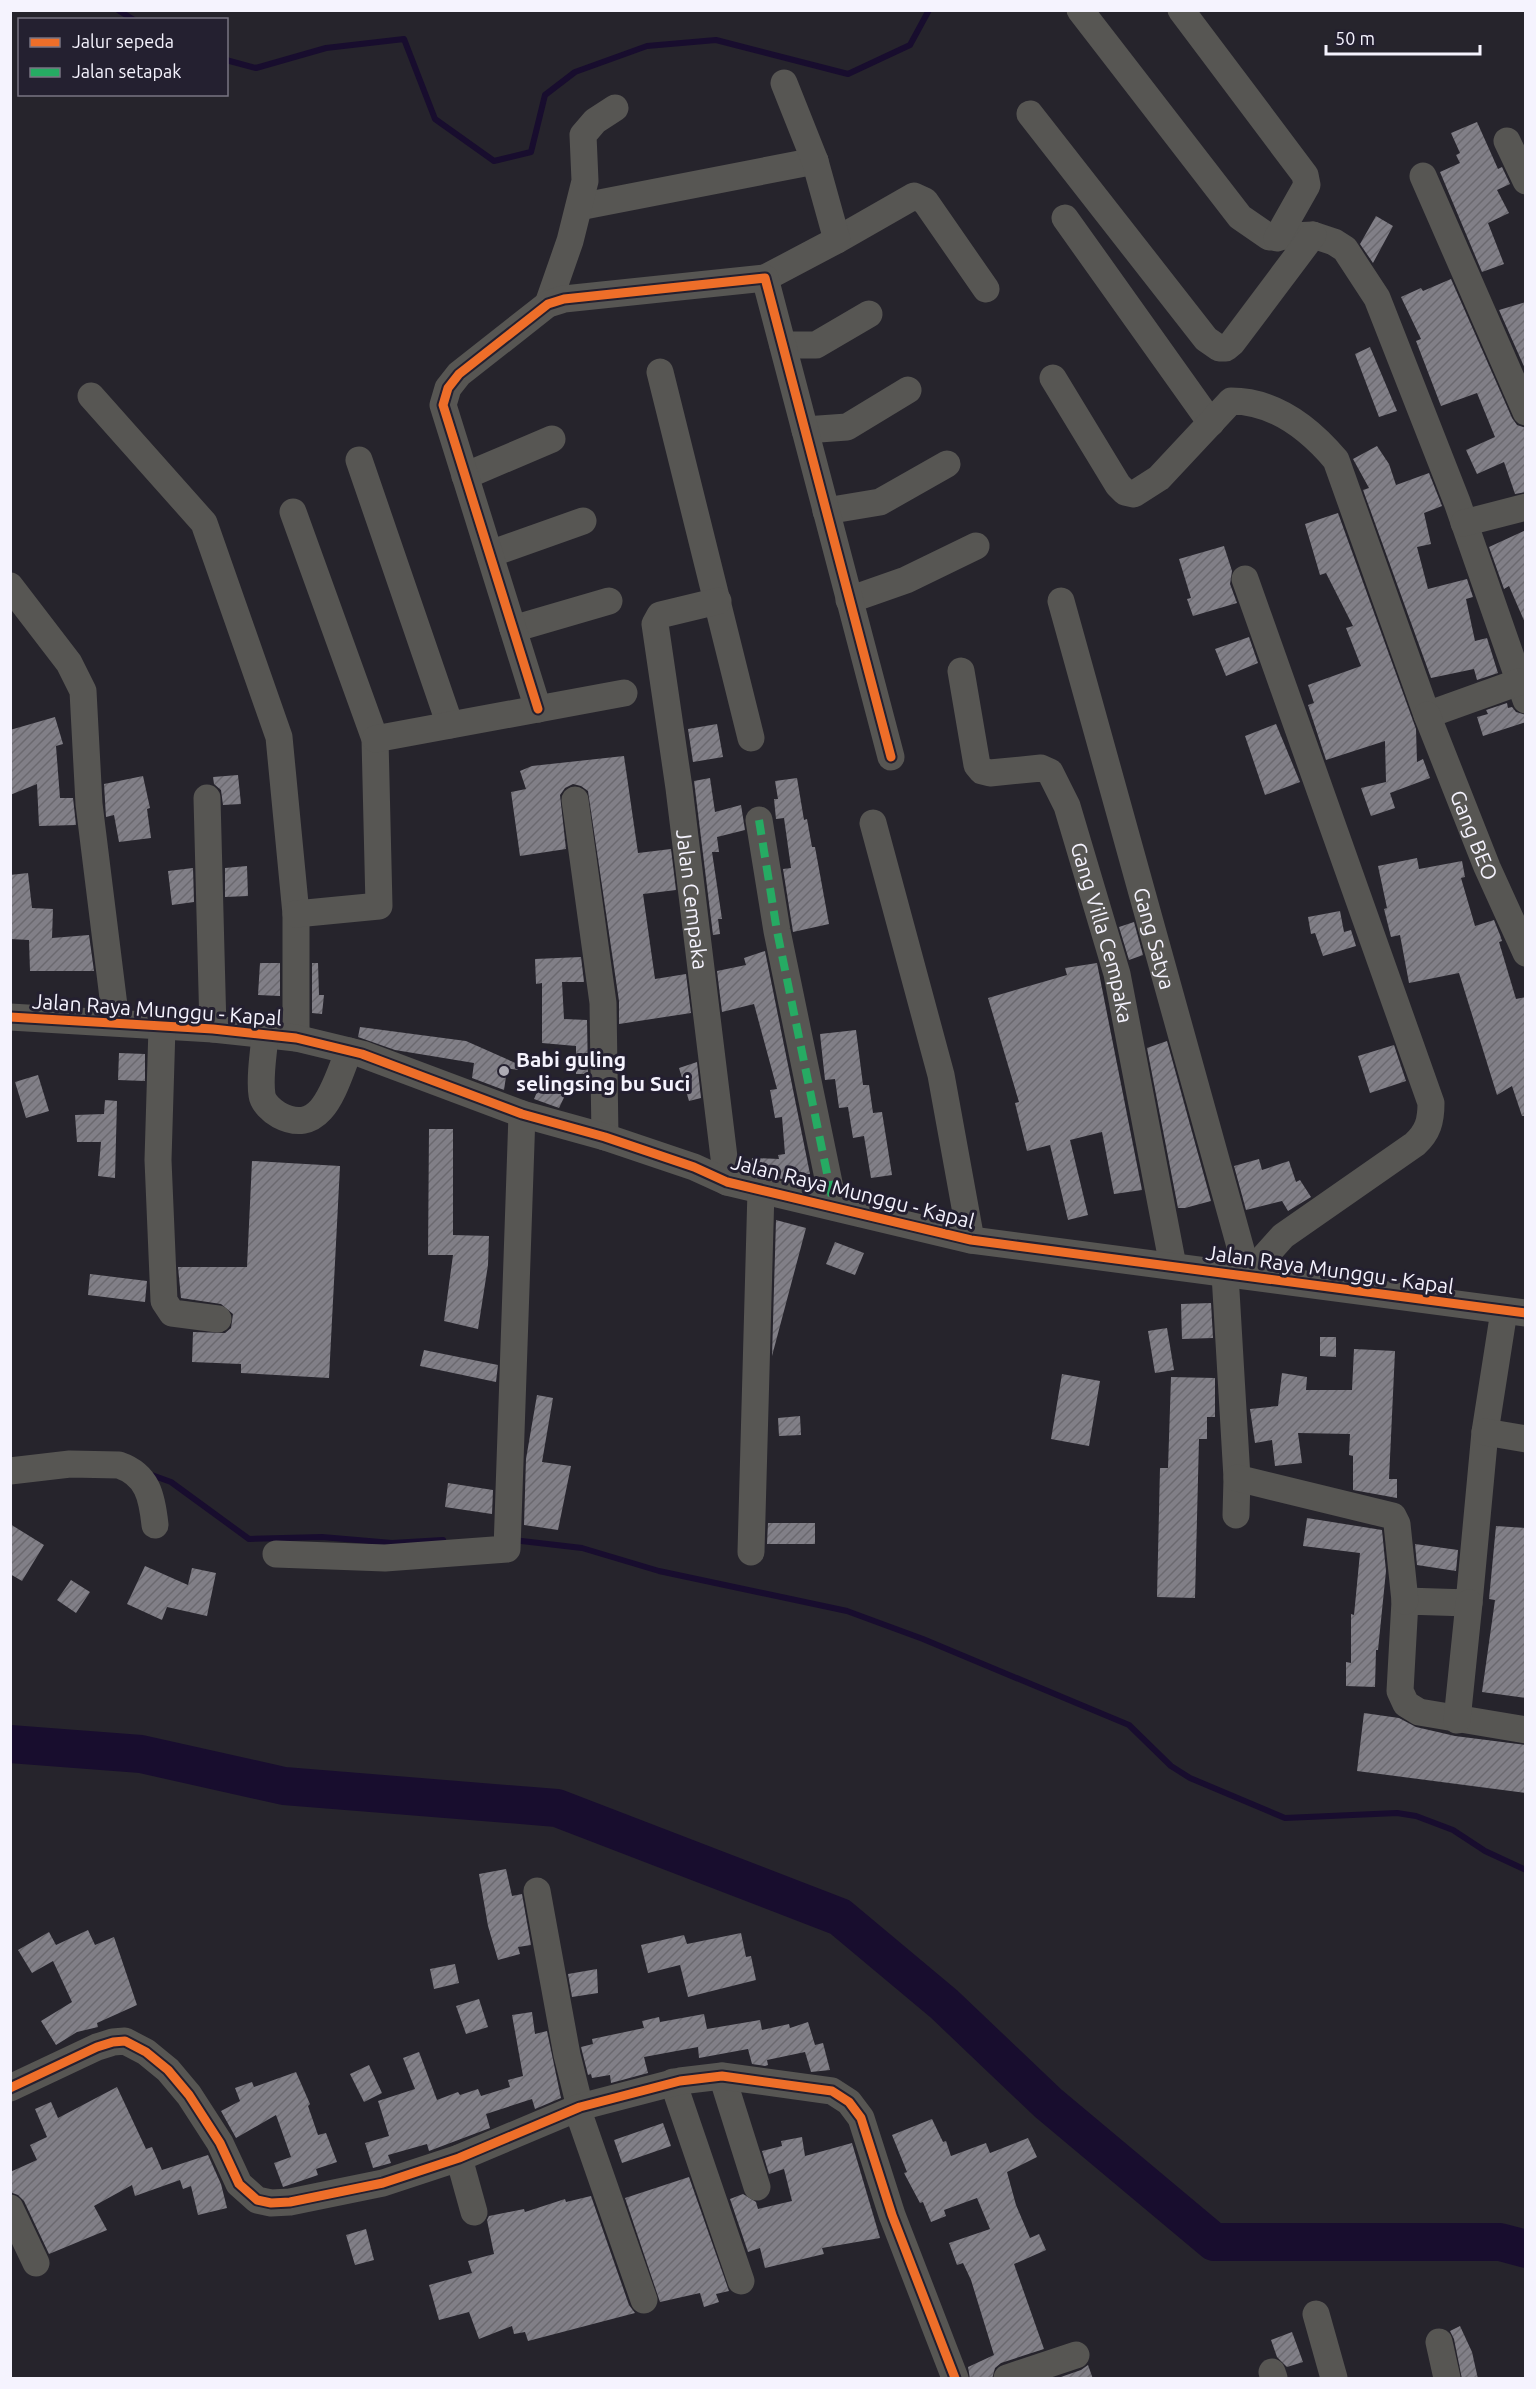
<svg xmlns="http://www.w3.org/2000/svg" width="1536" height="2389" font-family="Ubuntu,sans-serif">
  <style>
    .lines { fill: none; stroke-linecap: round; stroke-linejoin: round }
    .stream { stroke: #180d2e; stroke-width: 6 }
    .river { stroke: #180d2e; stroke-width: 38 }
    .building { fill: url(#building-hatch) }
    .minor { stroke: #575653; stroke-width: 27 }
    .quiet { stroke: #26ab63; stroke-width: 8; stroke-dasharray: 15 8; stroke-linecap: butt }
    .cycleway-casing { stroke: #242030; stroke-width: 13 }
    .cycleway { stroke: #ee6e29; stroke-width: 9 }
    .poi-dot { fill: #adabb4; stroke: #242030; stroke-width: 2 }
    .labels { text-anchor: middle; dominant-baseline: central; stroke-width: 6; stroke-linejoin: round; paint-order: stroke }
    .street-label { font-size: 21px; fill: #f5f3fe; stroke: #242030 }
    .poi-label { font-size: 21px; font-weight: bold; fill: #f5f3fe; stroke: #242030; text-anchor: start }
  </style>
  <defs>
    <pattern id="building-hatch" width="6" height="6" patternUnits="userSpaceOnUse" patternTransform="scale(1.5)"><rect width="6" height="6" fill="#817f87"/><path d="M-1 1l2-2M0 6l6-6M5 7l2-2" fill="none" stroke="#6b696f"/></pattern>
  </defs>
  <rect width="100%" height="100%" fill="#26242c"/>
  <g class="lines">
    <path class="stream" d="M118 10 134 20
      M226 60 256 68 326 48 404 39 435 119 494 161 531 152 545 95 575 72 647 46 716 40 848 74 910 45 929 10
      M149 1474 171 1482 249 1539 322 1537 392 1543 443 1540
      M513 1540 582 1548 659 1571 847 1611 923 1639 1129 1725 1171 1766 1190 1778 1285 1818 1397 1813 1416 1816 1453 1830 1485 1851 1526 1870"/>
    <path class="river" d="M10 1744 141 1754 284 1786 557 1808 840 1917 944 2004 1048 2103 1214 2242H1500L1526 2249"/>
  </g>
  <path class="building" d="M1477 122 1498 169 1502 167 1510 184 1497 190 1509 213 1488 223 1504 264 1482 272 1440 172 1460 163 1456 155 1460 153 1451 133Z
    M1376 216 1393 226 1373 263 1360 244Z
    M1451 279 1512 418 1517 425 1526 428V492L1515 494 1504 462 1477 474 1466 450 1495 437 1477 393 1441 406 1416 341 1421 339 1401 297 1421 288 1423 291Z
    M1526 302V371L1499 310Z
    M1370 347 1397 411 1379 417 1355 354Z
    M1377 446 1389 464 1396 485 1429 473 1442 506 1424 513 1431 544 1417 547 1428 589 1467 579 1473 597 1466 599 1475 641 1487 638 1498 673 1477 680 1474 669 1431 678 1363 490 1369 488 1353 459Z
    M1338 513 1416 729 1417 762 1423 759 1430 778 1390 793 1395 808 1371 816 1361 788 1386 782 1385 741 1326 760 1308 705 1314 703 1308 685 1361 666 1346 628 1353 626 1326 573 1320 575 1305 524Z
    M1526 530V625L1509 586 1504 589 1489 547Z
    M1224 546 1232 571 1230 584 1237 603 1193 616 1187 599 1191 598 1179 559Z
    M1249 637 1258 663 1226 676 1215 649Z
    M1507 703 1508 708 1512 707 1516 712 1526 715V722L1483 736 1477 717 1488 714 1486 710Z
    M55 717 63 744 56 746 60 798H73L76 825 39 826 37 784 10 795V730Z
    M717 724 723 757 693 762 688 729Z
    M1276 724 1300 782 1265 795 1245 736Z
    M624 756 638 853 671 849 676 890 643 894 655 979 686 974 691 1013 619 1024V1001L588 791 581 786 573 784 565 788 560 795 566 849 520 856 511 792 526 789 520 771 532 766Z
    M238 775 241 804 223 805 221 790 214 784 213 777Z
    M143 776 150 808 147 809 151 838 119 842 114 815 106 817 104 784Z
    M710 778 715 812 741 805 745 830 717 837 719 852H712L722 919H718L720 934 713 935 694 781Z
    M797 778 804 820 807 819 812 847H815L829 924 793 932 783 869 791 868 784 818 776 819 774 799H778L775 781Z
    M1417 858 1419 869 1462 861 1465 877 1461 878 1475 926 1494 920 1500 935 1502 941 1499 942 1516 999 1526 997V1116H1522L1512 1086 1497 1095 1459 973 1409 983 1400 935 1391 937 1384 909 1387 908 1378 866Z
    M247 866 248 896 225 897V868Z
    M193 868 194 902 172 905 168 871Z
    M28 873 32 908 53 909 52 938 89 935 94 971H30L29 940 10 939V875Z
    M1340 911 1344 932 1351 930 1356 946 1323 956 1315 933 1311 934 1308 917Z
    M1134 922 1143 955 1129 960 1119 927Z
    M765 951 810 1174 782 1179 751 1172 752 1158 779 1159 778 1155 785 1154 782 1117 775 1118 770 1090 777 1089 754 1004 722 1012 717 971 746 965 744 958Z
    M581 957 584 982H562L564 1019 587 1020 588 1074H576V1046L542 1043V983L536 984 535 959Z
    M260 963H280V996L258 995Z
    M312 963H318L319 995H324L322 1014 312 1013Z
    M1097 963 1142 1190 1114 1194 1102 1132 1070 1140 1088 1215 1068 1220 1050 1145 1027 1151 1015 1103 1019 1102 988 998 1067 975 1065 968Z
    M360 1027 466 1041 520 1065 518 1070 499 1067V1069L507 1070 504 1090 472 1078 474 1063 395 1050 358 1037Z
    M856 1030 863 1085H869L873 1113 882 1112 892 1175 871 1178 864 1136 853 1138 848 1107 839 1108 835 1079 825 1080 820 1034Z
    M1167 1041 1211 1201 1185 1208H1178L1147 1048Z
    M1394 1045 1406 1081 1370 1093 1358 1056Z
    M119 1053 145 1054V1081L118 1080Z
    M697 1062 701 1098 689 1101 679 1068Z
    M38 1075 49 1111 26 1118 15 1082Z
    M544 1076 569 1087 559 1108 534 1099Z
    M105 1100 117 1101 115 1178 98 1176 101 1142H77L75 1115 104 1114Z
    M429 1129H453V1235L489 1236 488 1265 478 1329 444 1321 453 1255H428Z
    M1259 1159 1262 1170 1289 1161 1296 1182 1300 1180 1311 1197 1288 1211 1282 1201 1246 1210 1234 1166Z
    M252 1161 340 1166 329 1378 241 1373V1364L192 1362 193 1332 225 1333 231 1328 233 1314 221 1304 181 1298 178 1267H247Z
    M776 1220 806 1228 772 1356Z
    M835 1242 864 1253 855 1275 826 1264Z
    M90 1274 147 1281 145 1302 88 1295Z
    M1211 1303 1213 1338 1182 1339 1181 1304Z
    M1167 1328 1174 1370 1155 1373 1148 1331Z
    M1320 1337H1336V1357L1320 1356Z
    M1354 1349 1395 1351 1389 1479H1397V1498L1353 1490V1456L1349 1455 1350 1434 1298 1433 1302 1463 1275 1466 1272 1440 1255 1443 1250 1409 1278 1406 1282 1373 1307 1377 1306 1390H1352Z
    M424 1350 498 1365 496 1382 420 1366Z
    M1062 1374 1100 1381 1089 1446 1051 1439Z
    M1171 1377 1215 1378V1417H1207V1439H1199L1195 1598 1157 1597 1160 1468H1168Z
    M537 1395 553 1398 542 1462 571 1466 558 1530 524 1525 526 1459Z
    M800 1416 801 1435 779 1436 778 1418Z
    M448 1483 493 1490 492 1514 445 1507Z
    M1307 1518 1382 1530 1386 1571 1378 1650H1376L1375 1687 1346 1686V1662L1351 1663V1614L1354 1615 1360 1553 1303 1546Z
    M768 1523H815V1544H767Z
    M10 1524 44 1545 22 1581 10 1574Z
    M1496 1526 1526 1528V1698L1482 1692 1495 1600 1489 1599Z
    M1415 1544 1458 1550 1456 1571 1417 1565Z
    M145 1566 188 1585 192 1568 216 1573 207 1616 167 1607 162 1620 127 1604Z
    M71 1580 90 1592 76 1613 57 1600Z
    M1364 1713 1399 1718 1416 1727 1455 1736 1526 1745V1793L1357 1771Z
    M506 1869 512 1896 522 1894 531 1945 518 1947 520 1954 498 1960 488 1926 479 1874Z
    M88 1930 95 1945 114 1937 137 2005 97 2023 98 2027 77 2032 56 2045 41 2021 72 2002 53 1961 32 1973 18 1950 49 1932 56 1945Z
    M741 1933 746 1957 751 1956 756 1980 688 1997 680 1965 648 1973 641 1945 684 1935 687 1944Z
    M455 1964 459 1983 434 1989 430 1969Z
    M597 1969 598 1993 572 1997 568 1974Z
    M479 1999 488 2027 466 2034 456 2006Z
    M532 2012 535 2034 547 2031 561 2098 535 2109 532 2099 486 2114 490 2128 429 2151 427 2144 388 2155 391 2163 373 2168 365 2143 389 2136 378 2101 415 2089 403 2058 419 2052 437 2100 458 2092 460 2095 478 2089 481 2096 510 2087 508 2080 523 2076 512 2015Z
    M704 2014 707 2029 760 2020 762 2030 789 2024 790 2028 808 2022 815 2045 823 2043 830 2070 811 2072 805 2052 767 2060 768 2065 765 2066 752 2064 748 2049 699 2058 698 2047 644 2057 648 2073 611 2083 610 2075 592 2078 591 2074 588 2075 581 2047 593 2044 592 2039 644 2028 642 2021 659 2017 660 2022Z
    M369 2065 382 2093 364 2102 350 2074Z
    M296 2072 310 2104 308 2106 318 2135 326 2133 337 2162 316 2169 318 2175 283 2187 274 2163 291 2157 276 2115 236 2138 221 2111 240 2101 235 2088 252 2082 254 2087Z
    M117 2087 146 2149 152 2147 162 2170 208 2155 221 2184 227 2208 198 2215 191 2186 183 2189 180 2180 135 2196 132 2185 94 2206 107 2230 49 2254 24 2201 18 2195 10 2192V2172L37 2160 30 2145 47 2137 35 2109 51 2102 58 2118Z
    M932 2119 943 2142 946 2141 951 2156 986 2143 990 2153 1028 2138 1037 2157 1007 2172 1016 2205 1030 2238 1039 2234 1046 2250 1014 2264 1044 2349 1001 2363 995 2368 992 2379H970L968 2367 994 2355 971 2280 963 2263 957 2265 949 2243 990 2229 977 2198 944 2210 946 2216 931 2222 923 2202 920 2203 904 2173 907 2172 892 2135Z
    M663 2123 671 2146 622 2163 614 2140Z
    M802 2137 805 2156 852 2143 880 2238 822 2248 824 2254 765 2268 760 2248 748 2252 730 2199 743 2194 756 2202 758 2209 792 2201 784 2169 769 2174 762 2151 782 2146 781 2141Z
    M689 2177 729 2291 716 2294 719 2302 704 2307 700 2293 660 2302 625 2198Z
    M591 2196 629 2305 635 2313 528 2341 525 2332 514 2334 512 2326 479 2339 469 2312 439 2320 429 2285 472 2273 468 2261 494 2254 487 2220 489 2216 524 2209 525 2212 565 2199 566 2202Z
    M366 2229 374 2260 355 2265 346 2235Z
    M1460 2326 1472 2352 1478 2379H1462L1454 2339 1450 2331Z
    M1292 2332 1303 2362 1287 2367 1277 2357 1271 2340Z
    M1088 2365 1093 2379H1055L1081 2370Z"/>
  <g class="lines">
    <g class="minor">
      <path d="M1080 10 1240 217 1269 237 1313 235 1334 242 1345 249 1377 298 1457 502 1526 700"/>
      <path d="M1181 10 1305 175 1307 185 1277 238"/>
      <path d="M1030 114 1206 339 1219 348H1226L1232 343 1313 235"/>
      <path d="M1507 141 1526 181"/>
      <path d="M1423 176 1526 412"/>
      <path d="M579 207 815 161"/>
      <path d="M1065 218 1211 423"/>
      <path d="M837 240 914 196 925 201 986 289"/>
      <path d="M765 278 837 240 815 161 784 83"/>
      <path d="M548 304 570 241 585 181 583 135 595 121 615 108"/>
      <path d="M783 345H816L869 314"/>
      <path d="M660 372 751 738"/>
      <path d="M1053 378 1118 485 1125 492 1134 494 1159 478 1231 401C1275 401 1309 428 1336 460L1427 715 1519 682"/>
      <path d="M91 396 204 523 279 737 296 914V1038"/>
      <path d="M805 430 847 427 908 390"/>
      <path d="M359 460 450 725"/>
      <path d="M465 476 552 439"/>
      <path d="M826 511 880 502 947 464"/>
      <path d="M293 512 375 739 379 906 296 914"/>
      <path d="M1464 523 1526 507"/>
      <path d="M490 554 583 521"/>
      <path d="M1245 579 1431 1103C1431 1121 1428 1132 1415 1144L1283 1236 1248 1275"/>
      <path d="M10 586 69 663 83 691 89 804 116 1022"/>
      <path d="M849 600 906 580 976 546"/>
      <path id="s1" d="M718 601 660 615 655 624 679 788 727 1182"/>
      <path id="s2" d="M1061 601 1248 1275"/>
      <path d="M513 629 609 601"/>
      <path id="s3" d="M961 671 977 765 982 771 990 773 1041 768 1050 772 1067 806 1117 974 1173 1266"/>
      <path d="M538 709 443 405 448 388 459 374 548 304 564 299 765 278 891 757"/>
      <path id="s4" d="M1427 715 1487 867 1526 953"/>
      <path d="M375 739 624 693"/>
      <path d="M207 798 213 1029"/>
      <path d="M575 800 603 1003 605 1137"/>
      <path d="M759 820 777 931 834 1207"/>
      <path d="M873 823 941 1075 971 1240"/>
      <path d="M10 1017 213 1029 296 1038 362 1054 522 1114 605 1137 694 1167 727 1182 971 1240 1526 1313"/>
      <path d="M162 1027 158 1160 164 1301 172 1313 218 1319"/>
      <path d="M265 1034C264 1053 259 1076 262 1095 263 1103 272 1111 279 1115 324 1139 336 1080 349 1051"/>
      <path d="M1225 1274 1237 1478 1236 1515"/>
      <path d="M1504 1311 1485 1432 1469 1603 1405 1601 1400 1691 1406 1704 1419 1712 1526 1730"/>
      <path d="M1485 1432 1526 1439"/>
      <path d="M10 1471 70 1464 119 1465C148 1475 152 1497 155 1525"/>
      <path d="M1237 1478 1393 1516 1397 1524 1405 1601"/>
      <path d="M751 1552 761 1190"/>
      <path d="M276 1554 385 1558 507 1549 522 1114"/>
      <path d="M1457 1720 1469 1603"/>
      <path d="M537 1891 567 2055 580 2107"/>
      <path d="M722 2076 757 2187"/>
      <path d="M673 2082 741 2281"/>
      <path d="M10 2088 97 2047 113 2042 125 2041 146 2052 168 2070 189 2095 220 2143 239 2184 257 2200 271 2203 290 2202 383 2183 459 2158 580 2107 680 2081 722 2076 832 2091 849 2102 861 2118 892 2215 955 2378"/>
      <path d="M577 2108 644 2300"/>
      <path d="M459 2158 474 2212"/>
      <path d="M10 2208 36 2263"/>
      <path d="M1316 2314 1334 2378"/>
      <path d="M1439 2342 1447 2378"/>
      <path d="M1272 2372 1274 2378"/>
      <path d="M1007 2378 1076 2355"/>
    </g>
    <path class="quiet" d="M759 820 777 931 834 1207"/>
    <defs>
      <path id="cycleway" d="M538 709 443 405 448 388 459 374 548 304 564 299 765 278 891 757
        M10 1017 213 1029 296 1038 362 1054 522 1114 605 1137 694 1167 727 1182 971 1240 1526 1313
        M10 2088 97 2047 113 2042 125 2041 146 2052 168 2070 189 2095 220 2143 239 2184 257 2200 271 2203 290 2202 383 2183 459 2158 580 2107 680 2081 722 2076 832 2091 849 2102 861 2118 892 2215 955 2378"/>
    </defs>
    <use href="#cycleway" class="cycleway-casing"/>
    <use href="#cycleway" class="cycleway"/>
  </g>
  <circle class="poi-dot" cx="504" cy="1071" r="6"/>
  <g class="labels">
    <g class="street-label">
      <text stroke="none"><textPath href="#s4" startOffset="129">Gang BEO</textPath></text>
      <text stroke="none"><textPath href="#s1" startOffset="348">Jalan Cempaka</textPath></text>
      <text stroke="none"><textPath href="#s3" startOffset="342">Gang Villa Cempaka</textPath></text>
      <text stroke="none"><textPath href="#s2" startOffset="350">Gang Satya</textPath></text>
      <text transform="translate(157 1009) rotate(4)">Jalan Raya Munggu - Kapal</text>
      <text transform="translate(853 1191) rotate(14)">Jalan Raya Munggu - Kapal</text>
      <text transform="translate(1330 1269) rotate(8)">Jalan Raya Munggu - Kapal</text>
    </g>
    <g class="poi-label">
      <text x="516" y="1059">Babi guling<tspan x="516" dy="24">selingsing bu Suci</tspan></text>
    </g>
  </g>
  <rect width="1536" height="2389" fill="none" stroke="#f5f3fe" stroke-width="24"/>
  <rect x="18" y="18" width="210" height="78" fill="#242030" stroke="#787482" stroke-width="1.5"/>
  <rect x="30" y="38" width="30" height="9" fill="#ee6e29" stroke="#787482" stroke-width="1.5"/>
  <text x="72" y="48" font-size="18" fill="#f5f3fe">Jalur sepeda</text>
  <rect x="30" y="68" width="30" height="9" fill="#26ab63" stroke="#787482" stroke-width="1.5"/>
  <text x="72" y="78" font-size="18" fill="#f5f3fe">Jalan setapak</text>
  <path d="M1326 45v9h154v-9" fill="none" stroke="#f5f3fe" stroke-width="3"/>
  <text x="1335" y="45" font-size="18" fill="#f5f3fe" stroke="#242030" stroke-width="4.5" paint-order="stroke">50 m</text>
</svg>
